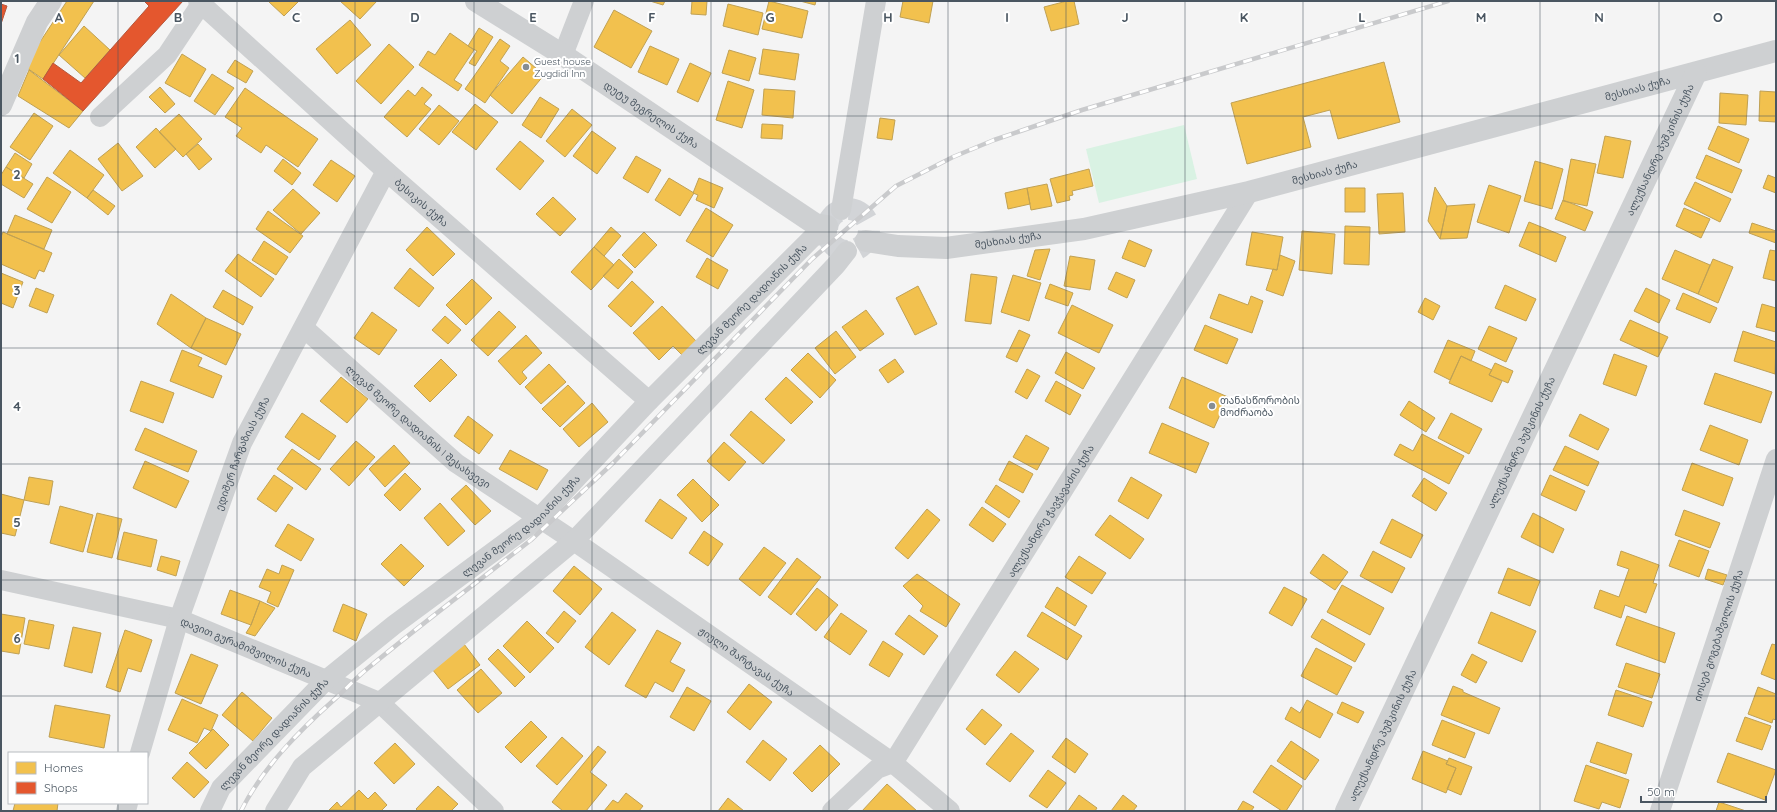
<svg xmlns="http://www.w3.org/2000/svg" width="1777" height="812" font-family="Quicksand,'Noto Sans Georgian',sans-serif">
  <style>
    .green { fill: #d9f2e3 }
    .homes { fill: #f2c14e; stroke: #c0a154 }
    .shops { fill: #e4572e; stroke: #b6573d }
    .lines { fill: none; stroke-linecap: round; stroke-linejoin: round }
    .tertiary-tunnel { stroke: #d2d4d7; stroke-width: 22; stroke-dasharray: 22 11; stroke-linecap: butt }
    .minor { stroke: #ced0d2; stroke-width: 20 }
    .tertiary { stroke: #ced0d2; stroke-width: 22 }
    .rail-casing { stroke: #c9cacc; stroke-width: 4.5 }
    .rail { stroke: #fff; stroke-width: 3; stroke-dasharray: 9; stroke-linecap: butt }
    .grid { fill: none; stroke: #4a5661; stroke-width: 1; stroke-opacity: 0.55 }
    .poi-dot { fill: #868d94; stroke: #fff; stroke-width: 1.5 }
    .labels { text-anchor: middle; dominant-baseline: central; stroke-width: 4; stroke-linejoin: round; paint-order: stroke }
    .poi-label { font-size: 10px; fill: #4a5661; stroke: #fff; text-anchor: start }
    .street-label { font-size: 10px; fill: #4a5661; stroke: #fff }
    .grid-label { font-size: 13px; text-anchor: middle; font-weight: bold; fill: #4a5661; stroke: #fff; stroke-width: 4; stroke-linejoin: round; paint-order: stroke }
  </style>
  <rect width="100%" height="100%" fill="#f4f4f4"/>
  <path class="green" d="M1184 125 1197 179 1099 203 1086 149Z"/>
  <path class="homes" d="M67 1H94L43 79 24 66Z
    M268 1H299L284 16Z
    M340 1H377L360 19Z
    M650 1H665L663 5Z
    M692 1H707L706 15 691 14Z
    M769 1 808 11 802 38 762 29Z
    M800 1H816L815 5Z
    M903 1H933L929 23 900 17Z
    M1067 1H1074L1079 24 1051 31 1044 7Z
    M728 4 763 13 758 35 723 26Z
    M614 10 652 31 631 68 594 47Z
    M350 20 371 45 337 74 316 49Z
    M84 26 110 50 85 78 59 55Z
    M479 28 493 37 475 66 469 63 477 51 468 46Z
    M450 33 474 50 454 80 462 85 458 91 419 65 428 51 435 55Z
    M500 39 510 46 500 61 509 68 485 103 465 89Z
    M389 44 414 67 381 104 356 81Z
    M650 46 679 59 667 85 638 72Z
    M763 49 799 54 795 80 759 74Z
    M729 50 756 58 749 81 722 73Z
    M182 54 206 69 190 97 165 83Z
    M523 57 544 75 512 114 490 95Z
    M235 60 253 71 246 83 227 72Z
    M1384 62 1400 122 1338 139 1330 110 1303 117 1311 147 1247 164 1231 103Z
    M690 63 711 73 698 102 677 92Z
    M29 70 83 111 69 128 18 96Z
    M212 74 234 88 215 115 194 101Z
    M728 81 754 90 742 128 716 120Z
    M160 87 175 104 165 113 149 97Z
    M422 87 432 95 424 104 431 109 407 137 384 117 408 90 415 96Z
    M245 88 318 139 298 167 266 145 261 153 236 136 242 128 225 117Z
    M764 89 795 91 793 118 762 115Z
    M1760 91 1776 92V122L1759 121Z
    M1720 93 1748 95 1746 125 1719 123Z
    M540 97 559 109 541 138 522 125Z
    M475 104 498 122 476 150 452 132Z
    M439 105 459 121 439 145 419 129Z
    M572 109 592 125 565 157 546 141Z
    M34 113 53 126 30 160 10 147Z
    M179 114 202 139 183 157 159 132Z
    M880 118 895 120 892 140 877 138Z
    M762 124 783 125 782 139 761 138Z
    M1718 126 1749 139 1739 163 1708 149Z
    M156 128 176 149 155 168 136 147Z
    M592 131 616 148 597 174 573 156Z
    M1605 136 1631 141 1623 178 1597 173Z
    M520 141 544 161 520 190 496 169Z
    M118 143 143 176 122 191 98 159Z
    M198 144 212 159 199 170 186 154Z
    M70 150 104 175 87 198 53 173Z
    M15 153 32 164 24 178 6 167Z
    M1706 155 1742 170 1732 193 1696 178Z
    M636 156 661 170 648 193 623 178Z
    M283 159 301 173 292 185 274 171Z
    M1571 159 1596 164 1587 206 1563 201Z
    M331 160 355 176 337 202 313 185Z
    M1535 161 1563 169 1552 209 1524 201Z
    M6 167 33 184 24 198 1 184V175Z
    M1089 169 1093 186 1072 191 1073 195 1069 196 1070 200 1057 203 1050 179Z
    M1768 175 1776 178V193L1763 188Z
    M47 177 71 192 52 223 27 209Z
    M669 178 694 193 680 216 655 200Z
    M699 178 723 188 714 208 696 200 698 195 693 193Z
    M1695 182 1731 199 1720 222 1684 204Z
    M1047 184 1052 206 1031 210 1027 188Z
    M1489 185 1521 196 1509 233 1477 222Z
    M1435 187 1447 206 1440 239 1428 221Z
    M1027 188 1030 204 1008 209 1005 193Z
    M1345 188H1365V212H1345Z
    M293 189 320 213 301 234 273 210Z
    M93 190 115 206 108 215 87 198Z
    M1403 193 1405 232 1379 234 1377 194Z
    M553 197 576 219 560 236 536 214Z
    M1563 200 1593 212 1585 231 1555 219Z
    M1475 204 1467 238 1440 239 1447 206Z
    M706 208 733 225 713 257 686 241Z
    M1684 208 1710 219 1701 238 1676 226Z
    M268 211 303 236 290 253 256 229Z
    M15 215 52 230 44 249 7 234Z
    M1529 222 1566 237 1556 262 1519 246Z
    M1752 223 1776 231V243L1749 233Z
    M1345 226 1370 227 1369 265 1344 264Z
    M427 227 455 254 433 276 406 250Z
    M611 227 621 236 604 256 594 247Z
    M1302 231 1335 234 1332 274 1299 270Z
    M3 232 52 253 44 272 39 270 35 279 1 264V237Z
    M644 232 657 245 635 268 622 255Z
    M1252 232 1283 237 1277 270 1246 265Z
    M1129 240 1152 250 1145 267 1122 258Z
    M264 241 288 257 276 275 252 260Z
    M594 247 614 265 591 290 571 272Z
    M1050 249 1040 280 1027 276 1035 250Z
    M1675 250 1710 265 1698 294 1662 279Z
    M1770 250 1776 251V281L1763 278Z
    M238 254 274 279 261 297 225 271Z
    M1280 255 1295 261 1283 296 1266 290 1273 269 1277 270Z
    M1070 256 1095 260 1090 290 1064 286Z
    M707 258 728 270 718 289 696 277Z
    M619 259 633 272 618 289 603 276Z
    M1713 259 1733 267 1718 303 1698 294Z
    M410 268 434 288 419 307 394 288Z
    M1116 272 1135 280 1127 298 1108 289Z
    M1 273 23 282 13 308 1 303Z
    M971 274 997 277 991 324 965 321Z
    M1013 275 1041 283 1029 321 1001 312Z
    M472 279 492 298 466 325 446 305Z
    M632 281 654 302 631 327 608 306Z
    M1050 284 1073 293 1068 306 1045 298Z
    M1505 285 1536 299 1526 321 1495 308Z
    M918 286 937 324 915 335 896 298Z
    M36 288 54 295 47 313 29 306Z
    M1646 288 1670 300 1659 323 1634 311Z
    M223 290 253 307 243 325 213 307Z
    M1683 293 1717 308 1710 323 1676 309Z
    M171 294 206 318 191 348 157 324Z
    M1219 294 1248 305 1251 296 1263 301 1252 333 1210 318Z
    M1425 298 1440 306 1433 320 1418 312Z
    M1762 304 1776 308V332L1756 327Z
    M1072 305 1113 325 1099 353 1058 333Z
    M662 306 697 342 683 356 673 346 659 360 633 333Z
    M866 310 884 334 860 351 842 327Z
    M499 311 516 327 488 356 471 340Z
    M372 312 397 330 379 355 354 338Z
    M445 316 461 330 448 344 432 330Z
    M206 318 241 334 226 365 191 348Z
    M1630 320 1668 337 1658 357 1620 340Z
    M1205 325 1238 339 1227 364 1194 350Z
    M1489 326 1517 338 1506 362 1478 349Z
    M1019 330 1030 335 1017 362 1006 357Z
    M836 331 856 357 835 374 815 348Z
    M1743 331 1776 342 1775 374 1734 361Z
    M526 335 542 353 522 372 527 378 520 385 498 361Z
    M1448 340 1475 351 1471 361 1461 356 1450 380 1434 372Z
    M182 350 202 358 198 366 222 376 213 398 170 381Z
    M1066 352 1095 368 1083 389 1055 373Z
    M808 353 836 380 820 398 791 370Z
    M1614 354 1647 366 1636 396 1603 384Z
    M1461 356 1492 370 1489 375 1502 381 1492 402 1449 383Z
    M441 359 457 375 430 402 414 386Z
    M895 359 904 372 888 383 879 370Z
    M1495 363 1513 371 1508 383 1489 375Z
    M549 364 566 382 541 404 525 387Z
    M1027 369 1040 376 1027 399 1015 392Z
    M1715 373 1772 392 1761 423 1704 404Z
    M341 377 368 399 347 423 320 401Z
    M786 377 813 402 791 424 765 399Z
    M1182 377 1228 397 1214 428 1169 408Z
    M141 381 174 393 163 423 130 411Z
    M1056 381 1081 395 1070 415 1045 401Z
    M568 385 585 403 560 427 542 409Z
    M1409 401 1435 418 1426 432 1400 415Z
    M592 403 608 422 579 447 563 429Z
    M751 411 785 440 763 464 730 435Z
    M302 413 336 436 319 460 285 437Z
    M1451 413 1482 429 1469 454 1438 438Z
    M1580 414 1609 429 1598 450 1569 436Z
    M468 416 493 435 479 454 454 436Z
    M1162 423 1209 443 1196 473 1149 453Z
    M1710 425 1748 440 1739 465 1700 450Z
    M145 428 197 451 188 472 135 450Z
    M1422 434 1464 456 1449 484 1394 455 1400 444 1413 451Z
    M1026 435 1049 448 1037 470 1013 457Z
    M356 441 375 457 349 486 330 469Z
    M724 442 746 462 729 481 707 461Z
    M394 445 410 463 385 487 369 469Z
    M1565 446 1599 462 1588 486 1553 470Z
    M292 449 321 469 306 490 277 469Z
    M510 450 548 470 537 490 499 469Z
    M145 461 189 481 176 508 133 488Z
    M1009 461 1033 474 1023 493 999 480Z
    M1692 463 1733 478 1723 506 1682 490Z
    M405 473 421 489 400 511 384 495Z
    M274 475 293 488 276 512 257 499Z
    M1550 475 1585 491 1576 511 1541 495Z
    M29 477 53 481 49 505 24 500Z
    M1131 477 1162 495 1148 519 1118 501Z
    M1424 478 1447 493 1436 511 1412 496Z
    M693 479 719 505 702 522 677 495Z
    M466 485 491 511 475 525 451 499Z
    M996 485 1020 501 1009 518 985 502Z
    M1 494 24 500 15 536 1 533Z
    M660 499 687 518 672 539 645 521Z
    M440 503 465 531 448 546 424 518Z
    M60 506 93 515 83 552 50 543Z
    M982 507 1006 524 993 542 969 525Z
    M927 509 940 520 908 559 895 548Z
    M1684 510 1720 523 1710 548 1675 535Z
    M97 513 122 519 112 558 87 552Z
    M1533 513 1564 529 1553 553 1521 537Z
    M1110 515 1144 539 1130 559 1095 535Z
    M1392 519 1423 535 1411 558 1380 543Z
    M288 524 314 539 301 561 275 546Z
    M704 531 723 544 708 566 689 553Z
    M124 532 157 540 151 567 117 559Z
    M1679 540 1709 551 1699 577 1669 566Z
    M401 544 424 566 404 586 381 564Z
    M764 547 786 563 760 596 739 579Z
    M1373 551 1405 568 1392 593 1360 576Z
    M1621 551 1659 565 1653 583 1657 584 1646 613 1625 605 1621 618 1594 608 1600 590 1619 597 1629 569 1617 565Z
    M1323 554 1348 572 1335 590 1310 573Z
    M161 556 180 561 176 576 157 570Z
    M1079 556 1106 573 1092 594 1065 577Z
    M797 558 821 577 791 615 768 597Z
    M282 565 294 570 278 607 267 602 271 592 259 587 267 569 279 574Z
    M574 566 602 589 580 615 553 591Z
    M1508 568 1540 581 1530 606 1498 593Z
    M1708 569 1727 575 1723 585 1705 579Z
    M917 574 960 604 946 627 920 611 923 606 903 586Z
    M1342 585 1384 608 1370 635 1327 612Z
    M1057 587 1087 606 1075 626 1045 607Z
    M1284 587 1307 599 1292 626 1269 613Z
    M817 588 838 605 816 631 796 614Z
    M230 590 260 601 251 625 221 614Z
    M260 601 275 608 255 636 246 633 251 625Z
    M343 604 367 614 356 641 333 631Z
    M564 611 576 621 558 643 546 633Z
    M612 612 636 630 609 665 585 647Z
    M1042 612 1082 636 1067 660 1027 636Z
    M1491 612 1536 631 1522 662 1478 643Z
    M841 613 867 631 850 655 824 637Z
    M1 614 25 618 19 654 1 651Z
    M909 615 938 636 924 655 895 634Z
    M1627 616 1675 633 1665 663 1616 645Z
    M1322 619 1365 644 1355 662 1311 637Z
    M29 620 54 625 49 649 24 644Z
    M527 621 554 648 530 673 503 646Z
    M73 627 101 633 92 673 64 666Z
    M125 630 152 640 141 672 128 668 120 692 106 687Z
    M657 630 681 643 670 662 685 670 673 692 655 682 646 698 625 686Z
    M883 641 903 654 889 677 869 665Z
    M464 644 480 665 448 689 432 669Z
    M1772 644 1776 645V680L1761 674Z
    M1316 648 1352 667 1337 695 1301 676Z
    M498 649 525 677 515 687 488 659Z
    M1015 651 1039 669 1019 693 996 675Z
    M191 654 218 665 201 704 175 693Z
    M1472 654 1487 662 1476 683 1461 675Z
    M1626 663 1660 674 1652 698 1618 687Z
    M481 669 502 693 478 713 457 690Z
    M749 684 772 702 750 730 727 712Z
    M1453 686 1463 690V692L1500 708 1489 734 1441 715Z
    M687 687 711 701 694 731 670 717Z
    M1758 687 1776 694V720L1773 719 1772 723 1748 714Z
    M1616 690 1652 702 1643 727 1608 715Z
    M242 692 272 718 253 741 222 715Z
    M182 699 218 715 211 731 204 728 197 743 168 730Z
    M1307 700 1333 714 1320 738 1285 719 1291 707 1300 713Z
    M1342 702 1364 712 1358 723 1337 713Z
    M55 705 110 715 104 748 49 737Z
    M982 709 1002 725 985 745 966 729Z
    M1745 717 1771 726 1762 750 1736 741Z
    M1442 720 1475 733 1465 758 1432 745Z
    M531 721 547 737 521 763 505 747Z
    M213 729 229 745 206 769 189 753Z
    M1011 733 1034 751 1010 782 986 764Z
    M562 737 583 756 557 785 536 766Z
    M1066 738 1088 754 1075 773 1052 757Z
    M763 740 787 759 770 781 746 762Z
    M1291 741 1319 760 1305 780 1277 761Z
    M1597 742 1632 754 1626 774 1590 762Z
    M395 743 415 764 394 784 374 763Z
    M820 745 840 764 812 792 793 773Z
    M598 746 606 752 590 772 607 785 586 811H563L552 802Z
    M1423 751 1448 761 1446 764 1456 768 1446 793 1412 779Z
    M1728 753 1776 770 1765 800 1717 782Z
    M1449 758 1472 767 1461 795 1447 789 1456 768 1446 764Z
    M187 762 209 782 194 798 172 778Z
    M1271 765 1302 786 1286 811H1282L1253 792Z
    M1586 765 1629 780 1620 808 1602 802 1599 809 1574 801Z
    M1048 770 1066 783 1047 808 1029 796Z
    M887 784 917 811H862Z
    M438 786 458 804 451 811H418L416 809Z
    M359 790 368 799 375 792 387 805 381 811 329 810 337 802 341 807Z
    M626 793 643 806 639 811H604L613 800 618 803Z
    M1079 795 1097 808 1095 811H1068Z
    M1123 795 1137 806 1133 811H1111Z
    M728 798 744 811H718Z
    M1243 801 1254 807 1251 811H1237Z
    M1719 802 1746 811H1716Z
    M15 803H58L57 811H13Z"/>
  <path class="shops" d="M144 1H183L83 111 43 79 53 63 81 83 149 6Z
    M1 4 7 6 1 24Z"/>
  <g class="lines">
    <path class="tertiary-tunnel" d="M827 230a21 21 0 1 1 42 0a21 21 0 1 1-42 0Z"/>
    <g class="minor">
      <path id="s1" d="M198 1 386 171 649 401"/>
      <path d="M563 55 584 1"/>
      <path d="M100 117 167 55 201 4"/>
      <path d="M841 210 876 1"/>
      <path id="s2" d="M304 328 456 463 574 541 893 763 950 811"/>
      <path id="s3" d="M1 580 179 619 379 702 494 811"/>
      <path id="s4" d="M140 753 179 619 242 443 386 171"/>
      <path d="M126 811 128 803"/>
      <path id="s5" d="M210 811 221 788 326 680 394 625 539 518 649 401 813 237 827 233"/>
      <path d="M275 811 302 767 574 541 836 265 847 251"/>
      <path id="s6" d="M832 811 877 769 893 763 1249 192"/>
      <path id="s7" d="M1660 811 1776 459"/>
    </g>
    <g class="tertiary">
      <path id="s8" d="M476 1 563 55 815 224 827 226"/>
      <path d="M1 105 37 22 51 1"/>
      <path id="s9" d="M866 241 898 246 946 248 1084 229 1249 192 1776 51"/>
      <path id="s10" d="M1346 811 1696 73"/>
    </g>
    <defs>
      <path id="rail" d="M241 811C263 767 299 731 336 698 346 689 356 678 367 669 420 625 476 583 531 540L613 463 812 259 896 186 953 157 994 140 1082 110 1448 1"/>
    </defs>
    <use href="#rail" class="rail-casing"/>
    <use href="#rail" class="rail"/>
  </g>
  <path class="grid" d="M118 1V753M237 1V811M355 1V811M474 1V811M592 1V811M711 1V811M829 1V811M948 1V811M1066 1V811M1185 1V811M1303 1V811M1422 1V811M1540 1V811M1659 1V811M1 116H1776M1 232H1776M1 348H1776M1 464H1776M1 580H1776M1 696H1776M118 803V811"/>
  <g class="poi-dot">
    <circle cx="526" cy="67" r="4"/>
    <circle cx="1212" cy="406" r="4"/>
  </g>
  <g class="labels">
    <g class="poi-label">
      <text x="534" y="61">Guest house<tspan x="534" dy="12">Zugdidi Inn</tspan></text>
      <text x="1220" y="400">თანასწორობის<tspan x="1220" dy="12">მოძრაობა</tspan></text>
    </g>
    <g class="street-label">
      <text stroke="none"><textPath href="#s9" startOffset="791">მესხიას ქუჩა</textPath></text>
      <text stroke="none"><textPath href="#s8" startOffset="209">დუტუ მეგრელის ქუჩა</textPath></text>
      <text stroke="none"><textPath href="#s10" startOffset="732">ალექსანდრე პუშკინის ქუჩა</textPath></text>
      <text stroke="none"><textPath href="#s9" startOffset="467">მესხიას ქუჩა</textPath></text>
      <text stroke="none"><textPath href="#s1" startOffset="301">ბესიკის ქუჩა</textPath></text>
      <text stroke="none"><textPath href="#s9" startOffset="143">მესხიას ქუჩა</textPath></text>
      <text stroke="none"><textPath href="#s5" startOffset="749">ლევან მეორე დადიანის ქუჩა</textPath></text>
      <text stroke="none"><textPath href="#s2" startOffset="151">ლევან მეორე დადიანის I შესახვევი</textPath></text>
      <text stroke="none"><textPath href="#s10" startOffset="408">ალექსანდრე პუშკინის ქუჩა</textPath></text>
      <text stroke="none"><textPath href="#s4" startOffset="317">ედიშერ ჩარგაზიას ქუჩა</textPath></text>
      <text stroke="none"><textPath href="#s6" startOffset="376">ალექსანდრე ჭავჭავაძის ქუჩა</textPath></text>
      <text stroke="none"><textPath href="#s5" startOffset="425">ლევან მეორე დადიანის ქუჩა</textPath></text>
      <text stroke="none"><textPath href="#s7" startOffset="185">იოსებ გოგებაშვილის ქუჩა</textPath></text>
      <text stroke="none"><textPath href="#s3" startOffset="255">დავით გურამიშვილის ქუჩა</textPath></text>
      <text stroke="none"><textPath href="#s2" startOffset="555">ჟიული შარტავას ქუჩა</textPath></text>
      <text stroke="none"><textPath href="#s5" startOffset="101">ლევან მეორე დადიანის ქუჩა</textPath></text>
      <text stroke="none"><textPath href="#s10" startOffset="84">ალექსანდრე პუშკინის ქუჩა</textPath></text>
    </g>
  </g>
  <g class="grid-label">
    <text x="59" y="22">A</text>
    <text x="178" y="22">B</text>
    <text x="296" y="22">C</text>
    <text x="415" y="22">D</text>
    <text x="533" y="22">E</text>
    <text x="652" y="22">F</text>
    <text x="770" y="22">G</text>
    <text x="888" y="22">H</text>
    <text x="1007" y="22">I</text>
    <text x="1125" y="22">J</text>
    <text x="1244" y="22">K</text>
    <text x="1362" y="22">L</text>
    <text x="1481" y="22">M</text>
    <text x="1599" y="22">N</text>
    <text x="1718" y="22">O</text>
    <text x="17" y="63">1</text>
    <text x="17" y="179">2</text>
    <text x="17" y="295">3</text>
    <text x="17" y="411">4</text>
    <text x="17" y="527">5</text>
    <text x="17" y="643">6</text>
  </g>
  <rect width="1777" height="812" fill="none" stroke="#4a5661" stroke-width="4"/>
  <rect x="8" y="752" width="140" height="52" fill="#ffffff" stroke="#b7bbc0"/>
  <rect x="16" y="762" width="20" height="12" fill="#f2c14e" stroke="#b7bbc0"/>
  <text x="44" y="772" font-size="12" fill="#4a5661">Homes</text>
  <rect x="16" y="782" width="20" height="12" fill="#e4572e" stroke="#b7bbc0"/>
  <text x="44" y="792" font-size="12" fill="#4a5661">Shops</text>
  <path d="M1641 796v6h125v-6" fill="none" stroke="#4a5661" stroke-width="2"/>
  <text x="1647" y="796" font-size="12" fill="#4a5661" stroke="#ffffff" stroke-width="3" paint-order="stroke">50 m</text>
</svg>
